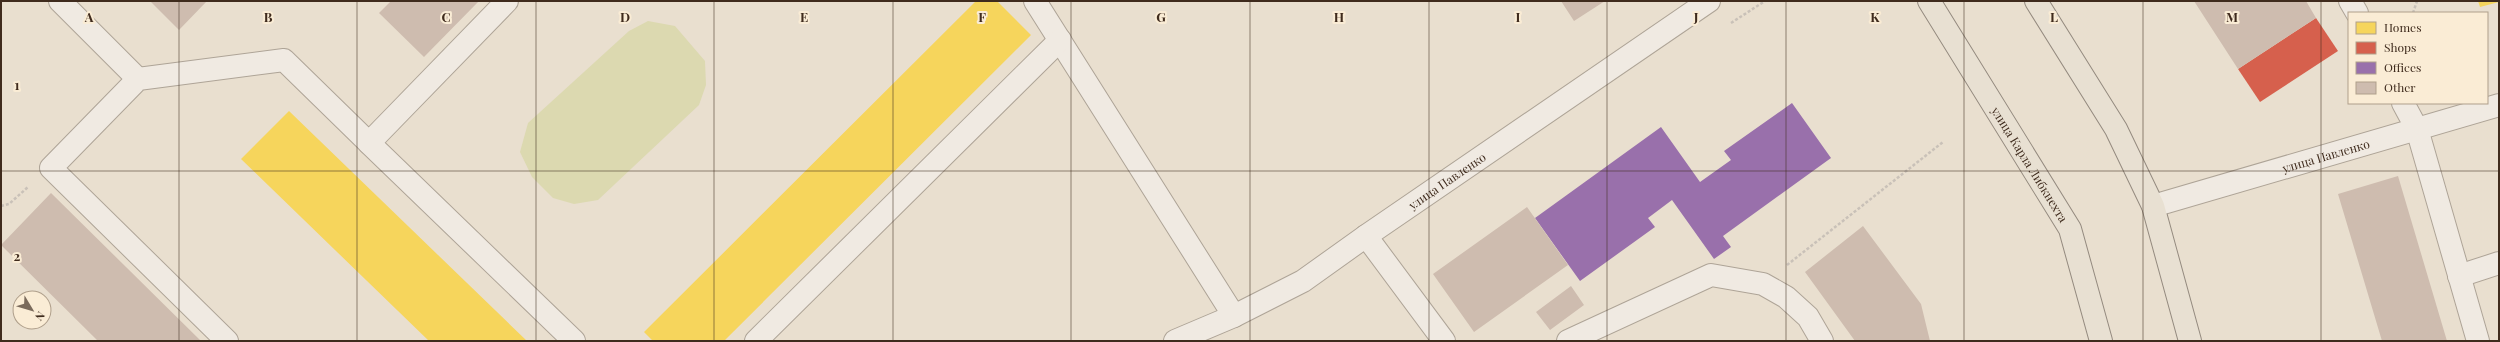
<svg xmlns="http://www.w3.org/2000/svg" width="2500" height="342" font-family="'Playfair Display',serif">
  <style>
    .green { fill: #dcd9b0 }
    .homes { fill: #f6d55c }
    .shops { fill: #d6604d }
    .offices { fill: #9970ab }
    .building { fill: #cebcaf }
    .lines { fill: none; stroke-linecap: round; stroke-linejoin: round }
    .minor-casing { stroke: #aea497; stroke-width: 24 }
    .major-casing { stroke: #948a7f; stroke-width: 24 }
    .path { stroke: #c9c1b8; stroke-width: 2.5; stroke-dasharray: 3 2; stroke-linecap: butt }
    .minor { stroke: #f0eae2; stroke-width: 22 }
    .major { stroke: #e8e0d2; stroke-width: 22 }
    .grid { fill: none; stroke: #3f2b1d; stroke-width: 1; stroke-opacity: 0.55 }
    .labels { text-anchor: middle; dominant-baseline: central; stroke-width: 4; stroke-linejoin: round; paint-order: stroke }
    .street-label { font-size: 12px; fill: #3f2b1d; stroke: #faecd5 }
    .grid-label { font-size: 13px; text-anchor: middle; font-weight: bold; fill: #3f2b1d; stroke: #faecd5; stroke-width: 4; stroke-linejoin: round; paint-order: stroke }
  </style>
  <rect width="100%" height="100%" fill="#e9dfcf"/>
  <path class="green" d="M648 21 675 26 705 61 706 85 699 105 598 200 574 204 553 198 532 177 520 152 528 123 629 31Z"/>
  <path class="homes" d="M976 1H997L1031 35 724 341H653L644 332Z
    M2478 1H2499V2L2480 7Z
    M289 111 527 341H429L241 159Z"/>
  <path class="shops" d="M2316 18 2338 51 2260 102 2238 69Z"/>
  <path class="offices" d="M1792 103 1831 158 1723 236 1731 247 1714 259 1672 200 1648 218 1655 227 1580 281 1535 218 1661 127 1700 182 1731 160 1724 151Z"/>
  <path class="building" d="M150 1H207L179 30Z
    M391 1H479L424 57 379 13Z
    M1561 1H1605L1574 21Z
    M2194 1H2306L2316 18 2238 69Z
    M2398 176 2447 341H2382L2338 194Z
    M51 193 201 341H98L1 245Z
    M1527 207 1568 265 1474 332 1433 274Z
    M1863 226 1921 304 1930 341H1855L1805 272Z
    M1571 286 1584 305 1550 330 1536 312Z"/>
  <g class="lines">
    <defs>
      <g id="minor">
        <path d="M60 1 138 79"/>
        <path d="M1035 1 1234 316"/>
        <path d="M2350 1 2357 13"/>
        <path d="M2403 103 2417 129 2478 341"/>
        <path d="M369 143 574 341"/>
        <path id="s1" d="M2153 206 2499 105"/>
        <path d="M1366 236 1444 341"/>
        <path d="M2459 276 2499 263"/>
        <path d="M227 341 51 168 138 79 284 60 369 143 507 1"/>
        <path d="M756 341 1060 40"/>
        <path id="s2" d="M1175 341 1234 316 1303 281 1366 236 1709 1"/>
        <path d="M1568 341 1711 275 1763 284 1786 297 1808 317 1822 341"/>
      </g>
      <g id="major">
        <path id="s3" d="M1929 1 2070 229 2101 341"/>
        <path d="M2036 1 2116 129 2153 206 2190 341"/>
      </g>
    </defs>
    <use href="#minor" class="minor-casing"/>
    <use href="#major" class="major-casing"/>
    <path class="path" d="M2413 13 2417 1
      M1731 23 1765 1
      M1 206 9 204 28 187
      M1787 265 1943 142"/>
    <use href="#minor" class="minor"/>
    <use href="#major" class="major"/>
  </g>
  <path class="grid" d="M179 1V341M357 1V341M536 1V341M714 1V341M893 1V341M1071 1V341M1250 1V341M1429 1V341M1607 1V341M1786 1V341M1964 1V341M2143 1V341M2321 1V341M1 171H2499"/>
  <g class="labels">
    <g class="street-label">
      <text stroke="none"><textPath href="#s1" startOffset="180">улица Павленко</textPath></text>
      <text stroke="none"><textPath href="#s3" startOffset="192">улица Карла Либкнехта</textPath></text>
      <text stroke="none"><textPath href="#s2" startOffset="317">улица Павленко</textPath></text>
    </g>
  </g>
  <g class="grid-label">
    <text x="89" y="22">A</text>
    <text x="268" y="22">B</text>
    <text x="446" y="22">C</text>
    <text x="625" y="22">D</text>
    <text x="804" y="22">E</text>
    <text x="982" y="22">F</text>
    <text x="1161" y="22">G</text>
    <text x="1339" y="22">H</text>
    <text x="1518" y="22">I</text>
    <text x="1696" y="22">J</text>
    <text x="1875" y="22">K</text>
    <text x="2054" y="22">L</text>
    <text x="2232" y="22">M</text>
    <text x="17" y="90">1</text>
    <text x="17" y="261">2</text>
  </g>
  <rect width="2500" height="342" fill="none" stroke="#3f2b1d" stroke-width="4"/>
  <rect x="2348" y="12" width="140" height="92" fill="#faecd5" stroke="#af9f8b"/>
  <rect x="2356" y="22" width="20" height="12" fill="#f6d55c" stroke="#af9f8b"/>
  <text x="2384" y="32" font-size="12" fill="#3f2b1d">Homes</text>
  <rect x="2356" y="42" width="20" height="12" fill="#d6604d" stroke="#af9f8b"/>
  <text x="2384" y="52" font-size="12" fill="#3f2b1d">Shops</text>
  <rect x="2356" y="62" width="20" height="12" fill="#9970ab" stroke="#af9f8b"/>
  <text x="2384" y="72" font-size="12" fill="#3f2b1d">Offices</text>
  <rect x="2356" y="82" width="20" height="12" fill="#cebcaf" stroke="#af9f8b"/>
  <text x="2384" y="92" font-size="12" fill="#3f2b1d">Other</text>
  <g transform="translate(32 310) rotate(128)"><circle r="19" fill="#faecd5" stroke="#af9f8b"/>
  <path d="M0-3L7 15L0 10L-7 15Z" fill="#7a6a5b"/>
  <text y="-6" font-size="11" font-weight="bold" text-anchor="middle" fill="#3f2b1d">N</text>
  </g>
</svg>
